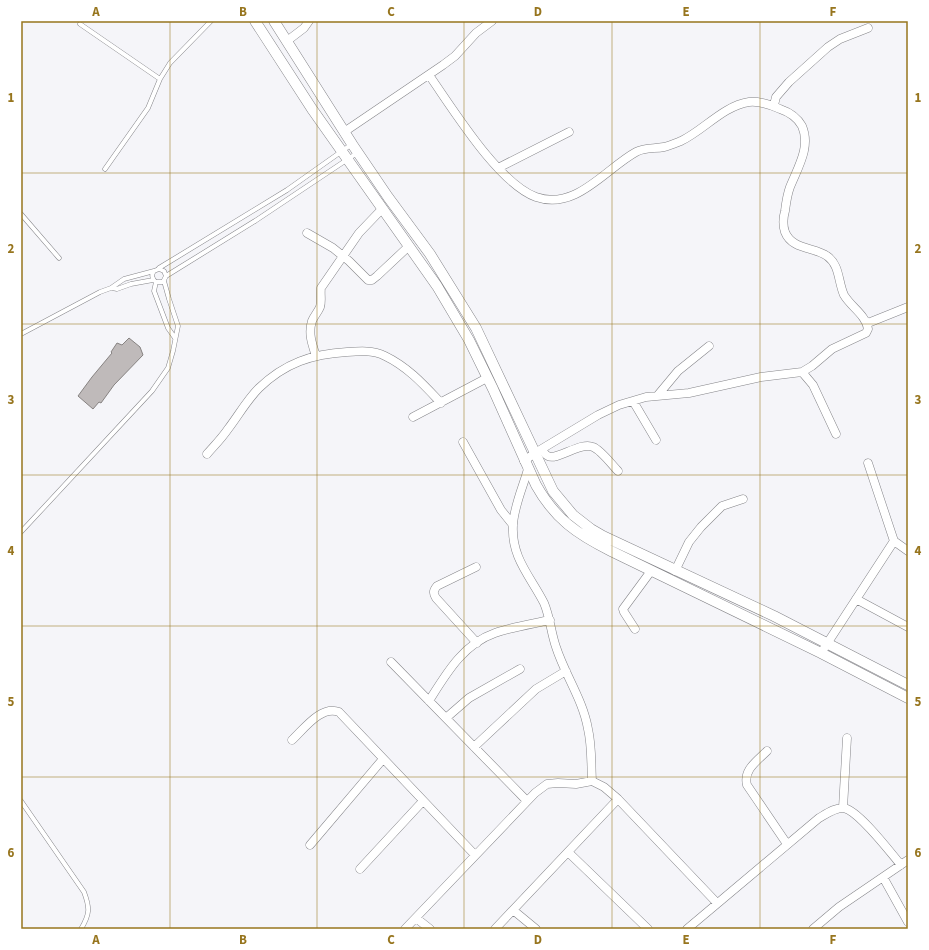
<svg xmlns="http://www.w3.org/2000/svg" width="929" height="950" font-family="'Source Sans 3',sans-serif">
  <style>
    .building { fill: #bfbaba; stroke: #878382 }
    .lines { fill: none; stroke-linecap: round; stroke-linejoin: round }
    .service-casing { stroke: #858589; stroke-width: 5 }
    .minor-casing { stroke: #858589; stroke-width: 9 }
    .tertiary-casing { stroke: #858589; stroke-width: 11 }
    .service { stroke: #fff; stroke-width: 4 }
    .minor { stroke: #fff; stroke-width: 8 }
    .tertiary { stroke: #fff; stroke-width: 10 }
    .grid { fill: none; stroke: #97751e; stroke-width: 1; stroke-opacity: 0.55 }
    .neatline { fill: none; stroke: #97751e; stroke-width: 1.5 }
    .grid-label { font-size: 13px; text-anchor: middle; font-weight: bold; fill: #97751e }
  </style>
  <rect width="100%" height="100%" fill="#f5f5f9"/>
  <path class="building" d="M129 338 140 347 143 355 114 385 101 403 99 402 93 409 78 396 92 377 112 353 111 352 117 343 122 345Z"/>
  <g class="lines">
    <defs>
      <path id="service" d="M80 24 160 79
        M105 169 148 108 160 79 170 63 211 21
        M21 214 59 258
        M159 268 287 190 352 144
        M166 276 164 271 159 269 154 271C151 275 152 279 156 282H163L166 276 255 221 357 153
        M156 282 154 291 168 328 175 338
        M112 288 117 289 131 284 153 280
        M21 334 100 292 111 288 124 279 154 271
        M21 532 152 391 168 368 173 351 178 326 169 299 164 281
        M21 801 84 892C90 908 90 914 81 929"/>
      <path id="minor" d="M287 41 304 28 309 21
        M429 75C453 109 498 183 536 197 576 211 605 169 636 152 645 147 654 149 664 147 669 146 676 143 681 141 704 130 723 106 749 102 758 101 771 105 780 109 789 112 797 117 802 126 811 147 798 167 790 187 787 195 786 203 785 211 783 218 783 226 785 232 792 250 815 247 827 256 840 265 838 282 844 295 851 307 866 315 868 329L866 333 832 349 812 366 802 372 761 377 689 393 646 397 619 405 598 415 535 453 524 461
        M776 107 774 105 776 97 789 82 828 47 840 39 868 28
        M344 132 443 65 455 56 476 33 492 21
        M498 168 569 132
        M307 233 333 248 349 261 368 280H372L377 276 409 246
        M868 323 908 307
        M316 356C312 344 308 333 312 321 314 316 318 312 320 307 322 301 320 294 321 288L359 233 382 209
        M802 372 813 385 836 434
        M658 395 678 371 709 346
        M633 401 656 440
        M413 417 487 378
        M463 442 501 510 513 525
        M542 449C543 451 545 455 548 456 557 461 581 441 593 447 601 450 612 465 618 471
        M207 454C214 446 222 438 228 429 238 416 247 400 259 388 285 363 312 354 347 352 360 351 373 350 385 356 408 367 424 385 441 403
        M528 469C523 487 514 506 513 525 511 558 531 577 544 603 550 617 551 633 556 647 565 675 583 700 588 729 592 746 591 764 592 781
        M894 541 908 551
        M476 567 437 586C433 591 433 593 436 598L477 643
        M675 571 689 542 701 527 722 506 743 499
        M856 599 908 627
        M635 629 624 612 623 609 651 571
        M821 653 894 541 868 463
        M391 662 527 801
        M429 701C446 674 463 644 495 633 512 627 532 624 550 620
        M446 718 469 698 520 669
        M292 740C304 729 321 705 339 712L475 855
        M474 747 536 689 566 671
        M767 751C757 761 743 770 747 785L787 844
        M843 808 847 738
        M310 845 383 759
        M568 852 648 929
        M360 869 423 801
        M883 877 908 922
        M513 910 536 929
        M416 918 430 929
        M405 929 535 793 547 784 558 783 576 784 592 781 604 787 618 799 717 903
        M495 929 618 799
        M687 929 819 818C826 814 836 807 844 808 859 811 890 852 901 865
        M813 929 839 907 908 860"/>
      <path id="tertiary" d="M255 21 312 109 437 286 469 340 493 389 536 485C555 519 577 534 611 551L821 653 908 698
        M274 21 352 144 388 197 430 254 476 328 553 491 573 515 591 529 603 536 774 616 908 685"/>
    </defs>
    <use href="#service" class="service-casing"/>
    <use href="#minor" class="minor-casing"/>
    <use href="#tertiary" class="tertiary-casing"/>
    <use href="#service" class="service"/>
    <use href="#minor" class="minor"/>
    <use href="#tertiary" class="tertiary"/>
  </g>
  <path class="grid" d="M170 21V929M317 21V929M464 21V929M612 21V929M760 21V929M21 173H908M21 324H908M21 475H908M21 626H908M21 777H908"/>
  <rect width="929" height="950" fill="none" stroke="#ffffff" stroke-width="44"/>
  <rect x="22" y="22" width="885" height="906" class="neatline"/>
  <g class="grid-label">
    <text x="96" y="16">A</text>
    <text x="243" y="16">B</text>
    <text x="391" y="16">C</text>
    <text x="538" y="16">D</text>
    <text x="686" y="16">E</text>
    <text x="833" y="16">F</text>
    <text x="11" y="102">1</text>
    <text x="918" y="102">1</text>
    <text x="11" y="253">2</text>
    <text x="918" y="253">2</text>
    <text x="11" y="404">3</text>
    <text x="918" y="404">3</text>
    <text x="11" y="555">4</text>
    <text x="918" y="555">4</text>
    <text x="11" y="706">5</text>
    <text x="918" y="706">5</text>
    <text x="11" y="857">6</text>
    <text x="918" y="857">6</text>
    <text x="96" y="944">A</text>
    <text x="243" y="944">B</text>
    <text x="391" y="944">C</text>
    <text x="538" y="944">D</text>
    <text x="686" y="944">E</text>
    <text x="833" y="944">F</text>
  </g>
</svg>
